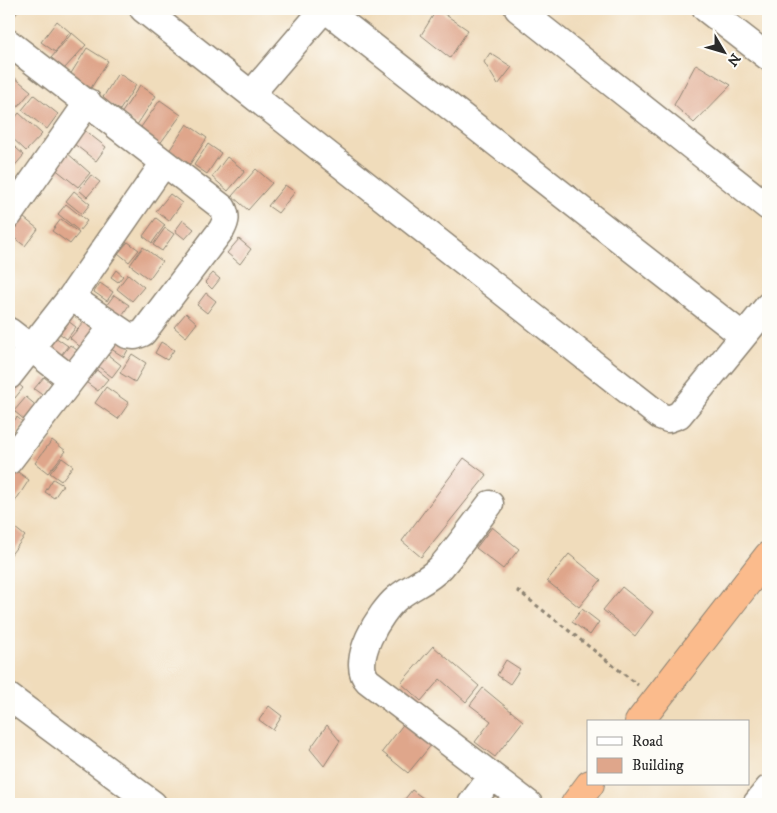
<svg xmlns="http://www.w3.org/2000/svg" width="777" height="813" font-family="'IM FELL DW Pica',serif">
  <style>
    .building { fill: #dfa68b }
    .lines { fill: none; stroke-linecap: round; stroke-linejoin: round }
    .minor-casing { stroke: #8e8473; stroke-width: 29 }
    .highway-casing { stroke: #8e8473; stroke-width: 30 }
    .path { stroke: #8e8473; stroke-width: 3; stroke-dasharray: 4 4; stroke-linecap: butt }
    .minor { stroke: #fff; stroke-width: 26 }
    .highway { stroke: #fbbb8c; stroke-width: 28 }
  </style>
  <rect width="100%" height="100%" fill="#fdfcf7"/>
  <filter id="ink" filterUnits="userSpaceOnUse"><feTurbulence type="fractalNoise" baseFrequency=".02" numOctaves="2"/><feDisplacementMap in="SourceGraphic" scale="10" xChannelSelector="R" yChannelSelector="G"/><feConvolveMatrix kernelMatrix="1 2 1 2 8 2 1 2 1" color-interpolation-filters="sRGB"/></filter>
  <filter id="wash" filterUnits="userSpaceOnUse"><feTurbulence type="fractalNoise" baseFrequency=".0096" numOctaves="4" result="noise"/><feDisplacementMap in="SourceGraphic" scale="20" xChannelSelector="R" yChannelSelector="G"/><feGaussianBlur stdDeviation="1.12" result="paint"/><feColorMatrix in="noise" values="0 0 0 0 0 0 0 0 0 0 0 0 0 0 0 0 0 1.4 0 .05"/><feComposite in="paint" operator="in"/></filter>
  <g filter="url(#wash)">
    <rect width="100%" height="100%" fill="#f0dcbb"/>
    <g id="blocks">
      <path class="building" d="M9 9H20L9 23Z
        M437 9 468 30 450 58 421 35Z
        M57 21 70 32 55 52 41 42Z
        M72 33 86 45 64 69 51 58Z
        M87 48 108 61 91 88 70 75Z
        M490 53 512 67 498 85 484 62Z
        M696 64 731 85 694 123 674 105Z
        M9 73 31 91 17 108 9 102Z
        M118 73 136 85 120 110 102 99Z
        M140 85 156 96 137 125 121 114Z
        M34 95 58 114 47 129 22 110Z
        M160 100 181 115 159 145 139 130Z
        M19 113 42 134 26 151 9 135V125Z
        M187 124 207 138 190 164 169 151Z
        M79 126 106 147 96 161 69 140Z
        M9 142 24 155 10 171 9 170Z
        M208 144 221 153 207 174 194 165Z
        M66 152 90 173 78 187 54 168Z
        M227 157 245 171 228 191 212 177Z
        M256 169 272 183 248 210 232 196Z
        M91 175 100 182 87 197 79 190Z
        M285 185 295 192 278 213 268 206Z
        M74 191 90 204 82 214 66 201Z
        M170 194 182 203 169 221 156 211Z
        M66 204 87 221 79 231 58 214Z
        M19 214 38 229 25 246 9 234V227Z
        M156 218 165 225 152 243 143 236Z
        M61 219 79 233 70 244 52 231Z
        M183 220 194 229 185 239 175 231Z
        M165 228 174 234 162 251 153 245Z
        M239 239 251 249 240 264 227 253Z
        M128 242 139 250 129 262 118 253Z
        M143 247 162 261 149 279 130 265Z
        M116 270 123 276 118 282 111 277Z
        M213 273 220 279 212 289 205 282Z
        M128 274 144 287 132 301 117 289Z
        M100 283 113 292 107 301 94 292Z
        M206 293 216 301 207 313 197 305Z
        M114 295 129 305 121 317 106 306Z
        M186 313 197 323 186 337 174 327Z
        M60 315 76 327 67 339 51 327Z
        M85 321 100 334 85 351 70 338Z
        M115 336 130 346 124 357 108 347Z
        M55 337 68 346 58 359 46 350Z
        M161 342 174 350 167 360 155 353Z
        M70 345 81 353 69 368 58 360Z
        M99 348 121 365 112 377 90 360Z
        M132 354 146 363 135 382 120 373Z
        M89 364 108 379 98 391 79 377Z
        M10 377 23 388 15 398 9 393Z
        M44 377 55 386 45 397 34 389Z
        M106 387 129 403 118 419 95 403Z
        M26 397 39 408 27 422 14 411Z
        M17 417 25 424 9 443V427Z
        M52 440 66 451 48 473 35 463Z
        M62 458 73 466 61 481 50 473Z
        M464 458 487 475 421 557 402 541Z
        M15 470 29 480 14 503 9 500V479Z
        M53 479 63 485 54 498 45 492Z
        M9 523 25 536 9 557Z
        M492 527 519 549 503 569 476 548Z
        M569 554 601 580 579 607 547 581Z
        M622 587 653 612 635 636 603 610Z
        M582 609 599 622 590 635 572 622Z
        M433 646 479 686 466 702 440 679 421 701 401 683Z
        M506 660 520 669 510 684 497 675Z
        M483 688 523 721 495 757 475 742 491 721 470 705Z
        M269 706 282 716 273 730 259 720Z
        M405 722 432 744 408 773 382 752Z
        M327 725 340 741 324 766 310 749Z
        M412 790 431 804H401Z"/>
    </g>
  </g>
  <g filter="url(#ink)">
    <use href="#blocks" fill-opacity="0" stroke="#8e8473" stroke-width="1"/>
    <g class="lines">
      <defs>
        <path id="minor" d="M143 9 660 416 668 419 679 415 768 306
          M325 9 743 336
          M518 9 768 207
          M706 9 768 57
          M9 43 223 208C227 217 226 221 222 229L143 333 135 336 127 335 71 297
          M252 93 324 9
          M9 215 88 102
          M9 331 71 379
          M9 376 71 297 164 163
          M9 461 112 327
          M490 504C474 525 458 547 441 567 427 582 411 586 397 598 380 612 349 662 368 681L529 804
          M9 697 153 804
          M471 804 492 776
          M756 804 768 789"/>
        <path id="highway" d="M639 722 768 556
          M575 804 590 784"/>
      </defs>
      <use href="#minor" class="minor-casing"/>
      <use href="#highway" class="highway-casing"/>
      <path class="path" d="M517 590 638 685"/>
      <use href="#minor" class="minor"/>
      <use href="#highway" class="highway"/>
    </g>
  </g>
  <rect width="777" height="813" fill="none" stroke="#fdfcf7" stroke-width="30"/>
  <rect x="587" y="720" width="162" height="65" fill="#fdfcf7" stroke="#a9a8a5"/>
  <rect x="597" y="737" width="25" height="8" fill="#ffffff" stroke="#a9a8a5"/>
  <text x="632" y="746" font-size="15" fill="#2b2b2b">Road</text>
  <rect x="597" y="758" width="25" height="15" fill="#dfa68b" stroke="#a9a8a5"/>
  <text x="632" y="770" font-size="15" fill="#2b2b2b">Building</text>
  <g transform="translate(724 52) rotate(128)" stroke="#fdfcf7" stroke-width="4" paint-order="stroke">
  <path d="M0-4L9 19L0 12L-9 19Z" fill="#2b2b2b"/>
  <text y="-8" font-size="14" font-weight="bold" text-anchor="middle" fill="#2b2b2b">N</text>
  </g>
</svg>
